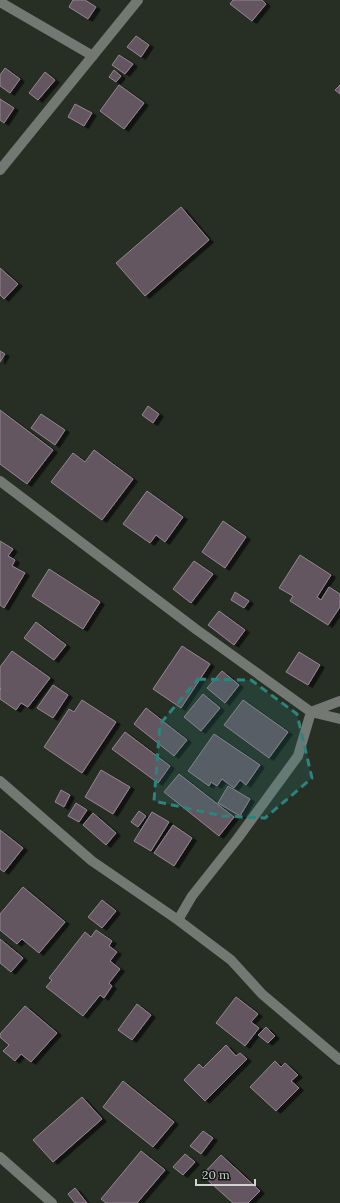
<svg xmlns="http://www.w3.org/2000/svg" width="340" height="1203" font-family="Lora,serif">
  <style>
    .building { fill: #645760; stroke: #948690; filter: url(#shadow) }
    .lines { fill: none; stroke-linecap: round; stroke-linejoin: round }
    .minor { stroke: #747873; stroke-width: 10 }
    .marked { fill: #2c847c; fill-opacity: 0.2; stroke: #2c847c; stroke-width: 3; stroke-dasharray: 8 5; stroke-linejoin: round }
  </style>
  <defs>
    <filter id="shadow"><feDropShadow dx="4.5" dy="2.5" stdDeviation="0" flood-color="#0009"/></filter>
  </defs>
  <rect width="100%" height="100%" fill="#272f25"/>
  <path class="building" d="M73 0H85L96 7 88 19 69 7Z
    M233 0H262L266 4 252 21 230 4Z
    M136 36 149 45 141 57 127 47Z
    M119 55 133 64 125 74 112 65Z
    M5 68 20 79 10 93 0 86V75Z
    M114 70 121 76 116 82 109 77Z
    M45 72 55 80 38 100 29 93Z
    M119 85 144 103 124 129 100 111Z
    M340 85V94L335 90Z
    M0 99 14 108 4 123 0 120Z
    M75 104 92 113 84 126 68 117Z
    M181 207 209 240 145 296 116 263Z
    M0 268 18 284 4 299 0 295Z
    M0 351 5 354 0 362Z
    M148 406 159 414 153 423 142 415Z
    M0 410 53 450 27 484 0 464Z
    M41 414 65 430 55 445 31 428Z
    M94 450 133 479 102 520 51 482 73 453 85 462Z
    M147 491 183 517 165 542 156 535 150 543 123 524Z
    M223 521 246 537 225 568 202 552Z
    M0 541 13 549 8 556 15 560 12 566 25 573 4 608 0 605Z
    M300 555 331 575 317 597 321 600 329 587 340 594V607L328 625 290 601 293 596 279 588Z
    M194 561 213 574 191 603 173 589Z
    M49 569 100 602 83 629 32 596Z
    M235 592 249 601 244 608 231 600Z
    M219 611 245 630 234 645 208 625Z
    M36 622 66 645 54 660 24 638Z
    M182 646 210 664 181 708 153 689Z
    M12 651 50 678 28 707 21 703 16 710 0 699V690L1 689 0 688V667Z
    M299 652 320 665 308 685 286 672Z
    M222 671 239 685 225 703 207 688Z
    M53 685 68 695 53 718 37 708Z
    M203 694 220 708 201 731 184 717Z
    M82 700 116 722 82 773 44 747 69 709 74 712Z
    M243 700 288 732 269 758 224 725Z
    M146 708 187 740 174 756 134 724Z
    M125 732 170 766 158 783 112 749Z
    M214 734 260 765 246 785 240 780 234 788 222 779 217 786 211 782 209 786 188 771Z
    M101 770 130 787 113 814 85 797Z
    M179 774 234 817 219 836 164 792Z
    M228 786 250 799 240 816 218 803Z
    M61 790 70 795 64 807 55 802Z
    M76 803 87 810 79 822 68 816Z
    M139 811 146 816 138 827 131 822Z
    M152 812 169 822 151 851 134 841Z
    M93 813 116 833 106 845 83 825Z
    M173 825 192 838 174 866 154 853Z
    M0 830 23 848 4 872 0 869Z
    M23 887 65 922 39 953 22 939 17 944 0 930V914Z
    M102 900 116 911 102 928 88 917Z
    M96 930 112 941 109 946 117 952 110 961 120 969 109 983 112 986 104 998 100 995 83 1016 46 987 52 980 49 978 85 932 91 937Z
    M0 939 23 958 11 972 0 963Z
    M236 997 258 1014 251 1022 259 1028 245 1046 216 1023Z
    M137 1004 151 1015 132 1040 118 1030Z
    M25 1006 57 1033 31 1062 21 1054 15 1061 3 1051 9 1045 0 1037V1034Z
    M266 1027 275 1036 268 1043 258 1035Z
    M226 1045 236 1056 240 1053 247 1059 205 1101 184 1080 199 1064 203 1068Z
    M275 1061 281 1067 285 1063 298 1075 291 1081 299 1088 276 1111 250 1087Z
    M123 1081 174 1122 153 1147 103 1107Z
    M82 1097 102 1119 53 1162 33 1140Z
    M203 1131 213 1138 201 1154 190 1146Z
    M141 1151 165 1170 137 1203H106L101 1199Z
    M185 1154 195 1162 183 1175 173 1167Z
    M221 1155 260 1191 248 1203H233L202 1175Z
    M75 1188 87 1203H75L68 1194Z"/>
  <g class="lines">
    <path class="minor" d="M0 2 93 56
      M0 170 138 0
      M0 481 197 630 311 712 298 756 238 838 192 896 178 920
      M340 701 311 712 340 719
      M0 781 92 861 178 920 231 960 262 994 340 1060
      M0 1157 52 1203"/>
  </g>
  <path class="marked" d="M198 679 251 680 297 714 312 778 265 818 223 816 154 801 160 724Z"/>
  <path d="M196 1179v6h59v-6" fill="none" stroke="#cfd5ce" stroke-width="2"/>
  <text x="202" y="1179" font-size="12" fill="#cfd5ce" stroke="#121612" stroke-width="3" paint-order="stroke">20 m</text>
</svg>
